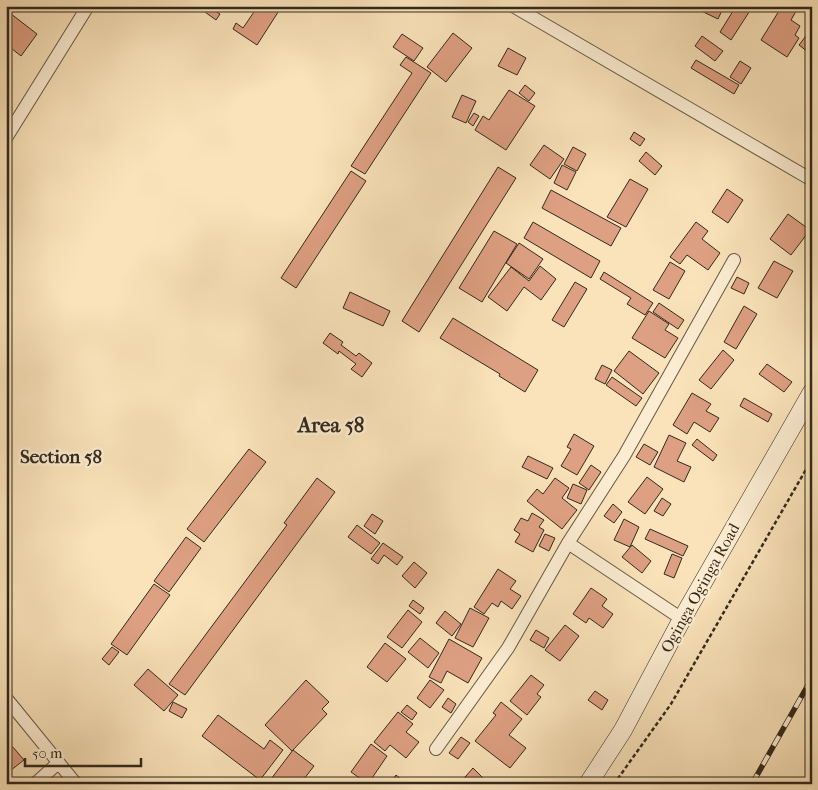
<svg xmlns="http://www.w3.org/2000/svg" width="818" height="790" font-family="'IM FELL French Canon',serif">
  <style>
    .building { fill: #dea082; stroke: #33291d }
    .lines { fill: none; stroke-linecap: round; stroke-linejoin: round }
    .street-casing { stroke: #655844; stroke-width: 14 }
    .secondary-casing { stroke: #33291d; stroke-width: 19 }
    .path { stroke: #33291d; stroke-width: 2.5; stroke-dasharray: 4 2.5; stroke-linecap: butt }
    .street { stroke: #fcedd2; stroke-width: 12 }
    .secondary { stroke: #fcedd2; stroke-width: 18 }
    .rail-casing { stroke: #33291d; stroke-width: 5.5 }
    .rail { stroke: #fcedd2; stroke-width: 4; stroke-dasharray: 11; stroke-linecap: butt }
    .labels { text-anchor: middle; dominant-baseline: central; stroke-width: 5; stroke-linejoin: round; paint-order: stroke }
    .street-label { font-size: 16px; fill: #33291d; stroke: #fcedd2 }
    .quarter-label { font-size: 19px; font-weight: bold; fill: #33291d; stroke: #fcedd2 }
    .district-label { font-size: 21px; font-weight: bold; fill: #33291d; stroke: #fcedd2 }
  </style>
  <rect width="100%" height="100%" fill="#fae3ba"/>
  <filter id="stains"><feTurbulence type="fractalNoise" baseFrequency=".004" numOctaves="4"/><feColorMatrix values="0 0 0 0 .2 0 0 0 0 .09 0 0 0 0 .02 0 0 0 .5 -.17"/></filter>
  <radialGradient id="worn" r=".72"><stop offset=".6" stop-color="#630" stop-opacity="0"/><stop offset="1" stop-color="#630" stop-opacity=".3"/></radialGradient>
  <path class="building" d="M218 6 215 11 220 14 216 20 198 7Z
    M258 6H282L257 45 233 29 236 23 243 28Z
    M696 6H724L718 19 695 8Z
    M753 6 731 40 720 32 733 11 727 6Z
    M782 6H799L791 20 800 26 795 35 799 38 787 57 761 40Z
    M6 10 37 34 21 56 6 44Z
    M812 28V55L799 45Z
    M453 33 472 48 446 82 427 67Z
    M402 34 423 48 414 61 393 47Z
    M702 36 723 51 715 61 695 46Z
    M508 48 526 58 517 75 498 66Z
    M406 57 431 73 365 174 351 166 412 73 400 65Z
    M696 60 739 85 734 94 691 68Z
    M740 61 751 68 741 84 730 77Z
    M525 85 535 93 529 101 519 93Z
    M509 90 535 106 506 150 475 130 483 116 489 120Z
    M462 95 476 101 466 123 452 117Z
    M474 113 479 116 473 126 468 122Z
    M634 132 645 139 640 146 630 139Z
    M544 145 564 159 550 179 530 165Z
    M573 147 586 154 577 171 564 164Z
    M646 152 662 166 655 175 639 161Z
    M562 165 576 172 567 190 554 183Z
    M498 167 516 178 419 332 402 321Z
    M351 171 366 181 296 288 281 278Z
    M630 179 648 189 626 227 607 217Z
    M727 189 743 200 728 223 712 212Z
    M551 190 621 228 611 246 542 208Z
    M788 214 810 230 791 255 770 239Z
    M533 222 600 261 591 278 524 238Z
    M696 222 708 231 702 239 720 253 708 270 687 255 680 264 670 257Z
    M494 231 517 244 482 302 459 288Z
    M519 243 543 259 529 279 506 263Z
    M774 261 793 271 777 298 758 288Z
    M670 262 685 271 669 299 653 290Z
    M540 266 556 279 541 300 524 287 507 311 488 297 511 267 529 281Z
    M604 272 653 303 645 315 627 304 631 298 600 279Z
    M737 277 749 283 744 294 731 288Z
    M575 282 587 289 564 327 552 320Z
    M350 292 390 311 383 326 343 308Z
    M659 303 684 320 678 329 653 312Z
    M744 306 757 314 736 349 724 342Z
    M649 311 669 324 665 330 678 338 665 358 632 338Z
    M453 318 538 370 525 392 499 376 500 374 440 338Z
    M330 333 343 342 341 345 356 356 359 353 372 363 362 377 351 369 356 364 339 351 338 354 323 343Z
    M723 350 734 360 711 389 699 380Z
    M629 351 659 373 643 394 614 371Z
    M767 364 792 382 784 392 759 374Z
    M602 365 612 370 605 384 595 379Z
    M612 377 642 398 636 406 606 385Z
    M692 393 711 404 706 411 719 418 710 432 694 422 687 434 673 425Z
    M744 398 772 414 768 422 740 406Z
    M574 434 594 446 577 475 561 466 571 449 567 447Z
    M669 435 686 443 677 461 691 467 684 482 654 467Z
    M697 439 717 455 713 461 692 445Z
    M644 444 658 452 650 465 636 457Z
    M249 449 266 462 204 542 187 529Z
    M528 456 553 468 547 479 522 467Z
    M591 465 601 472 589 490 579 483Z
    M647 477 663 489 645 514 628 502Z
    M317 478 335 492 185 695 169 684 287 525 284 523Z
    M555 478 569 488 562 498 577 510 562 529 527 501 537 489 543 494Z
    M573 484 587 490 581 504 567 498Z
    M662 498 671 504 663 516 654 511Z
    M613 504 622 512 614 523 604 516Z
    M532 513 544 520 539 527 544 530 533 552 515 542 520 534 514 530 521 518 528 521Z
    M372 514 383 521 375 534 364 526Z
    M624 519 639 527 630 547 614 540Z
    M357 525 380 543 371 554 348 537Z
    M650 529 688 546 683 556 645 539Z
    M545 534 555 538 549 551 539 546Z
    M186 537 201 548 169 592 154 581Z
    M383 543 403 557 397 565 384 555 378 564 371 559Z
    M632 545 651 561 642 573 622 557Z
    M672 554 682 558 674 578 664 574Z
    M414 562 427 573 415 588 402 576Z
    M498 569 516 581 510 589 521 596 512 609 501 601 498 607 492 603 484 614 474 607Z
    M154 584 170 595 127 655 111 644Z
    M591 588 607 599 602 606 613 614 603 628 589 618 586 623 573 614Z
    M413 600 424 608 420 614 409 606Z
    M470 608 489 618 473 647 455 638Z
    M408 610 422 622 402 648 387 637Z
    M445 611 461 624 452 636 436 623Z
    M565 625 579 636 560 661 545 650Z
    M536 630 549 638 544 648 530 640Z
    M420 638 439 653 428 668 408 652Z
    M449 639 482 658 468 683 447 671 441 683 429 677Z
    M385 643 406 659 387 682 367 667Z
    M112 647 119 652 109 665 102 659Z
    M148 669 178 695 164 711 134 685Z
    M531 675 544 685 537 694 541 697 527 715 510 701Z
    M306 680 329 702 322 709 327 714 292 751 265 725Z
    M430 680 444 690 430 708 417 698Z
    M595 691 608 700 602 710 588 700Z
    M448 698 456 704 451 713 442 707Z
    M173 702 187 709 182 718 169 711Z
    M501 702 522 719 509 735 526 748 510 768 475 741 496 715 493 713Z
    M407 705 417 713 412 720 401 712Z
    M398 712 413 724 406 732 419 742 406 758 390 745 385 751 374 742Z
    M218 715 264 749 270 740 283 750 260 780 202 736Z
    M461 737 470 743 458 759 449 753Z
    M371 744 387 756 368 784 351 772Z
    M12 746 24 760 6 774V750Z
    M293 750 314 766 304 779 310 784H277L271 779Z
    M473 768 489 784H459Z
    M396 775 407 784H390Z"/>
  <g class="lines">
    <defs>
      <path id="street" d="M513 6 812 180
        M6 138 88 6
        M568 543 682 619
        M6 698 76 784
        M436 749 508 648 568 543 624 456 734 260
        M35 784 58 763"/>
      <path id="secondary" d="M588 784 623 730 682 619 812 392"/>
    </defs>
    <use href="#street" class="street-casing"/>
    <use href="#secondary" class="secondary-casing"/>
    <path class="path" d="M614 784 671 704 812 459"/>
    <use href="#street" class="street"/>
    <use href="#secondary" class="secondary"/>
    <defs>
      <path id="rail" d="M752 784 812 678"/>
    </defs>
    <use href="#rail" class="rail-casing"/>
    <use href="#rail" class="rail"/>
  </g>
  <g class="labels">
    <g class="street-label">
      <text transform="translate(700 588) rotate(-61)">Oginga Oginga Road</text>
    </g>
    <g class="quarter-label">
      <text x="61" y="457">Section 58</text>
    </g>
    <g class="district-label">
      <text x="331" y="425">Area 58</text>
    </g>
  </g>
  <rect width="818" height="790" fill="none" stroke="#fae3ba" stroke-width="25"/>
  <rect x="8" y="8" width="803" height="775" fill="none" stroke="#33291d" stroke-width="2.5"/>
  <rect x="12" y="12" width="793" height="765" fill="none" stroke="#33291d"/>
  <path d="M25 758v8h116v-8" fill="none" stroke="#33291d" stroke-width="2.5"/>
  <text x="32" y="758" font-size="15" fill="#33291d" stroke="#fcedd2" stroke-width="4" paint-order="stroke">50 m</text>
  <rect width="100%" height="100%" filter="url(#stains)"/>
  <rect width="100%" height="100%" fill="url(#worn)"/>
</svg>
